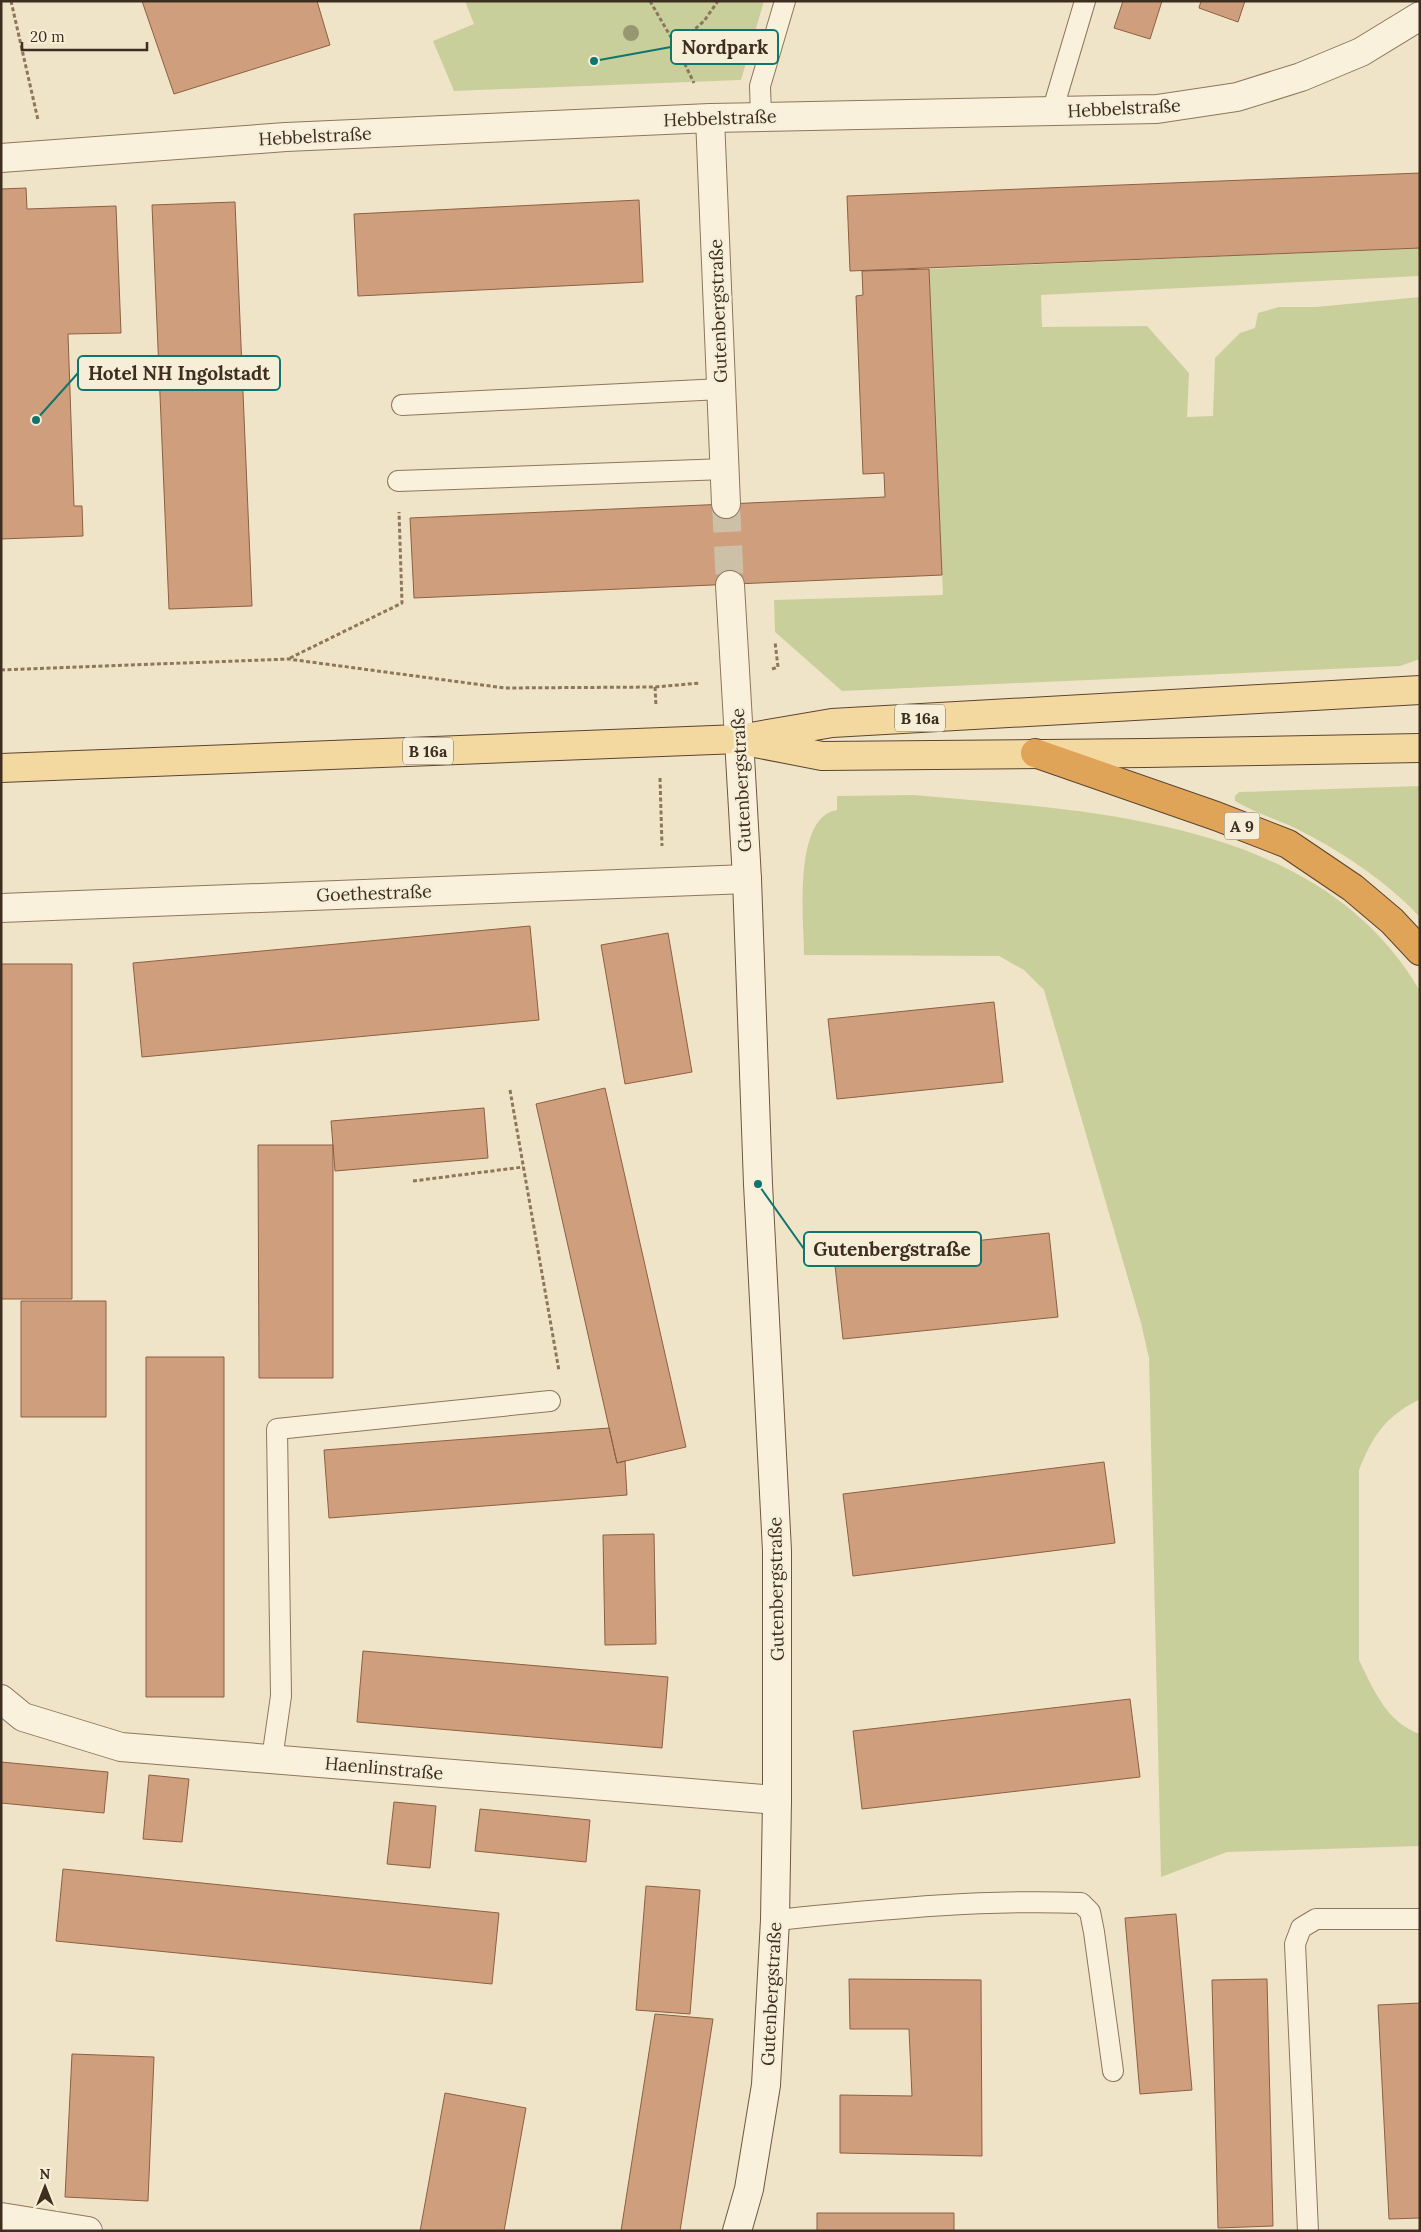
<svg xmlns="http://www.w3.org/2000/svg" width="1421" height="2232" font-family="Lora,serif">
  <style>
    .green { fill: #c9cf9b }
    .building { fill: #cf9f7d; stroke: #8d5f41 }
    .lines { fill: none; stroke-linecap: round; stroke-linejoin: round }
    .street-tunnel { stroke: #ccc0a6; stroke-width: 28; stroke-dasharray: 28 14; stroke-linecap: butt }
    .lane-casing { stroke: #8d765c; stroke-width: 22 }
    .street-casing { stroke: #8d765c; stroke-width: 30 }
    .secondary-casing { stroke: #6f573f; stroke-width: 30 }
    .primary-casing { stroke: #5b4430; stroke-width: 30 }
    .highway-casing { stroke: #5b4430; stroke-width: 30 }
    .path { stroke: #8d765c; stroke-width: 3; stroke-dasharray: 4 2.5; stroke-linecap: butt }
    .lane { stroke: #faf1dc; stroke-width: 20 }
    .street { stroke: #faf1dc; stroke-width: 28 }
    .secondary { stroke: #faf1dc; stroke-width: 28 }
    .primary { stroke: #f3d9a0; stroke-width: 28 }
    .highway { stroke: #e0a458; stroke-width: 28 }
    .tree { fill: #96986f }
    .labels { text-anchor: middle; dominant-baseline: central; stroke-width: 5; stroke-linejoin: round; paint-order: stroke }
    .shield { fill: #f7eed8; stroke: #756857; stroke-width: 1 }
    .shield-label { font-size: 16px; font-weight: bold; fill: #3d2e20 }
    .street-label { font-size: 18px; fill: #3d2e20; stroke: #f7eed8 }
    .leader { fill: none; stroke: #0f766e; stroke-width: 2 }
    .callout-dot { fill: #0f766e; stroke: #f7eed8; stroke-width: 2 }
    .callout { fill: #f7eed8; stroke: #0f766e; stroke-width: 2 }
    .callout-label { font-size: 19px; text-anchor: middle; font-weight: bold; fill: #3d2e20 }
  </style>
  <rect width="100%" height="100%" fill="#f0e4c8"/>
  <path class="green" d="M465 1H764L741 80 454 91 433 41 474 24Z
    M1420 248V276L1041 295 1042 327 1147 326 1189 373 1187 417 1213 416 1215 358 1240 333 1255 328 1258 313 1279 307H1316L1420 297V659L1400 666 842 691 775 632 774 600 943 595 929 269Z
    M1420 786V917C1384 879 1338 849 1291 826 1272 818 1252 811 1235 801V796L1239 792Z
    M914 795C1090 811 1320 818 1420 991V1399C1385 1417 1373 1435 1359 1470V1660C1373 1689 1387 1723 1420 1734V1846L1227 1852 1161 1877 1149 1358 1141 1323 1044 990 1024 970 999 956 804 955C804 922 792 817 837 810V796Z"/>
  <path class="building" d="M142 1H317L330 45 174 94Z
    M1123 1H1162L1150 39 1114 28Z
    M1201 1H1245L1238 22 1199 8Z
    M1420 173V248L850 271 847 196Z
    M26 188 27 209 116 206 121 333 68 334 74 506H82L83 536 1 539V189Z
    M639 200 643 282 358 296 354 214Z
    M235 202 252 606 169 609 152 205Z
    M929 269 942 575 414 598 410 518 885 497 884 473 863 474 856 296 863 295 862 271Z
    M530 926 539 1020 142 1057 133 963Z
    M668 933 692 1072 625 1084 601 945Z
    M1 964H72V1299H1Z
    M994 1002 1003 1082 837 1099 828 1019Z
    M605 1088 686 1447 617 1463 536 1104Z
    M484 1108 488 1158 335 1171 331 1121Z
    M258 1145H333V1378H259Z
    M1049 1233 1058 1317 843 1339 834 1256Z
    M21 1301H106V1417H21Z
    M146 1357H224V1697H146Z
    M609 1428 617 1463 625 1461 627 1495 329 1518 324 1450Z
    M1104 1462 1115 1543 853 1576 843 1494Z
    M654 1534 656 1644 605 1645 603 1535Z
    M363 1651 668 1677 662 1748 357 1722Z
    M1130 1699 1140 1777 862 1809 853 1731Z
    M1 1762 108 1772 104 1813 1 1803Z
    M149 1775 189 1779 182 1842 143 1839Z
    M394 1802 436 1806 430 1868 387 1864Z
    M480 1809 590 1820 586 1862 475 1851Z
    M63 1869 499 1913 492 1984 56 1941Z
    M646 1886 700 1890 690 2014 636 2010Z
    M1176 1914 1192 2090 1140 2094 1125 1918Z
    M849 1979 981 1980 982 2156 840 2153V2095L912 2096 909 2029H850Z
    M1267 1979 1273 2226 1218 2228 1212 1980Z
    M1420 2003V2218L1389 2219 1378 2005Z
    M655 2014 713 2019 680 2231H621Z
    M72 2054 154 2057 148 2201 65 2197Z
    M445 2093 526 2108 504 2231H420Z
    M817 2213H954V2231H817Z"/>
  <g class="lines">
    <path class="street-tunnel" d="M726 504 730 585"/>
    <defs>
      <path id="lane" d="M1052 112 1085 1
        M761 117 760 86 785 1
        M402 405 721 389
        M398 481 725 469
        M272 1759 281 1696 277 1429 550 1401
        M775 1920C877 1910 978 1899 1081 1903L1090 1912 1094 1932 1113 2071
        M1308 2231 1295 1944 1301 1928 1316 1919H1420"/>
      <path id="street" d="M710 118 726 504
        M1 158 286 137 710 118 1157 109 1237 97 1301 77 1361 52 1420 16
        M730 585 739 739
        M1 908 747 879
        M1 1699 23 1717 121 1747 777 1800
        M1 2217 88 2231"/>
      <path id="secondary" d="M737 2231 749 2189 766 2085 775 1920 777 1800V1551L758 1184 747 879 739 739"/>
      <path id="primary" d="M755 743 822 756 1146 753 1420 748
        M1 768 739 739 832 723 1420 690"/>
      <path id="highway" d="M1035 753 1216 816 1288 844 1353 888 1392 921 1420 951"/>
    </defs>
    <use href="#lane" class="lane-casing"/>
    <use href="#street" class="street-casing"/>
    <use href="#secondary" class="secondary-casing"/>
    <use href="#primary" class="primary-casing"/>
    <use href="#highway" class="highway-casing"/>
    <path class="path" d="M11 1 38 120
      M650 1 676 46 694 83
      M676 46 704 21 718 1
      M290 658 402 603 399 512
      M772 669 778 667 775 642
      M1 670 288 659 505 688 655 687 700 683
      M655 687 656 706
      M660 778 662 846
      M510 1090 559 1371
      M413 1181 523 1167"/>
    <use href="#lane" class="lane"/>
    <use href="#street" class="street"/>
    <use href="#secondary" class="secondary"/>
    <use href="#primary" class="primary"/>
    <use href="#highway" class="highway"/>
  </g>
  <circle class="tree" cx="631" cy="33" r="8"/>
  <g class="labels">
    <g class="shield">
      <rect x="895" y="704.5" width="50" height="27" rx="4"/>
      <rect x="403" y="737.5" width="50" height="27" rx="4"/>
      <rect x="1224.5" y="812.5" width="35" height="27" rx="4"/>
    </g>
    <g class="shield-label">
      <text x="920" y="718">B 16a</text>
      <text x="428" y="751">B 16a</text>
      <text x="1242" y="826">A 9</text>
    </g>
    <g class="street-label">
      <text transform="translate(1124 108) rotate(-3)">Hebbelstraße</text>
      <text transform="translate(720 118) rotate(-2)">Hebbelstraße</text>
      <text transform="translate(315 136) rotate(-3)">Hebbelstraße</text>
      <text transform="translate(718 311) rotate(-92)">Gutenbergstraße</text>
      <text transform="translate(741 780) rotate(-93)">Gutenbergstraße</text>
      <text transform="translate(374 893) rotate(-2)">Goethestraße</text>
      <text transform="translate(776 1589) rotate(-91)">Gutenbergstraße</text>
      <text transform="translate(384 1768) rotate(5)">Haenlinstraße</text>
      <text transform="translate(771 1994) rotate(-87)">Gutenbergstraße</text>
    </g>
  </g>
  <path class="leader" d="M594 61L671 47M36 420L78 373M758 1184L804 1249"/>
  <g class="callout-dot">
    <circle cx="594" cy="61" r="5"/>
    <circle cx="36" cy="420" r="5"/>
    <circle cx="758" cy="1184" r="5"/>
  </g>
  <g class="callout">
    <rect x="671" y="30" width="107" height="34" rx="5"/>
    <rect x="78" y="356" width="202" height="34" rx="5"/>
    <rect x="804" y="1232" width="177" height="34" rx="5"/>
  </g>
  <g class="callout-label">
    <text x="725" y="54">Nordpark</text>
    <text x="179" y="380">Hotel NH Ingolstadt</text>
    <text x="892" y="1256">Gutenbergstraße</text>
  </g>
  <rect width="1421" height="2232" fill="none" stroke="#3d2e20" stroke-width="5"/>
  <g transform="translate(45 2187)" stroke="#f7eed8" stroke-width="4" paint-order="stroke">
  <path d="M0-4L9 19L0 12L-9 19Z" fill="#3d2e20"/>
  <text y="-8" font-size="14" font-weight="bold" text-anchor="middle" fill="#3d2e20">N</text>
  </g>
  <path d="M22 42v8h125v-8" fill="none" stroke="#3d2e20" stroke-width="2.5"/>
  <text x="30" y="42" font-size="15" fill="#3d2e20" stroke="#f7eed8" stroke-width="4" paint-order="stroke">20 m</text>
</svg>
